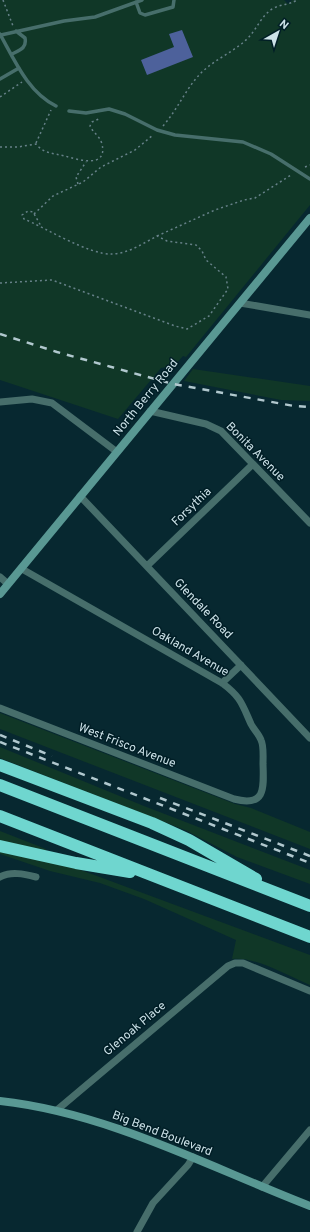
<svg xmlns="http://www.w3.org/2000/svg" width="310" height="1232" font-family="Overpass,sans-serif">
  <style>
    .green { fill: #103727 }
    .water { fill: #4d619b }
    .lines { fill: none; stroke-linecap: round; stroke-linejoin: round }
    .path { stroke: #668188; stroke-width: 1.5; stroke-dasharray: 2 3; stroke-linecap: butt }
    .service { stroke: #476e6b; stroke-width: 3.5 }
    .minor { stroke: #476e6b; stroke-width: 7 }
    .secondary { stroke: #599893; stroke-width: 8 }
    .motorway { stroke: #6fd6cf; stroke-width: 12 }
    .rail { stroke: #b1c8ce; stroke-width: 2.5; stroke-dasharray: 7 7; stroke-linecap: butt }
    .labels { text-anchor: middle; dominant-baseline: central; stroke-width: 3; stroke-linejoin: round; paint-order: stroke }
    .street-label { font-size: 12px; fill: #cce2e8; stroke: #001e26 }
  </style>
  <rect width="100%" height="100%" fill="#072830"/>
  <path class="green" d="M0 0H284L288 4 292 0H310V205L186 357 183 356 174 366 161 368 118 419 0 380Z
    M193 369 310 386V401L281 400 184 381Z
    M0 713 235 804 251 808 310 832V849L0 729Z
    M0 747 144 806 310 870V884L237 857 185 830 0 758Z
    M0 831 46 849 45 852 0 842Z
    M0 851 75 868 97 876 310 955V985C288 976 255 956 232 959L236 940 144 899 100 883 50 871 0 854Z"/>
  <path class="water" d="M182 30 193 57 147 75 141 60 174 47 169 34Z"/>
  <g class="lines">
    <path class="path" d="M3 0 13 26
      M0 97 22 82
      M163 126C178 109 186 88 201 73 215 59 234 52 248 38 257 29 262 14 274 8 282 4 289 5 297 0
      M36 143 51 110
      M0 147H18L36 144C44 154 53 153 65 156 76 159 108 170 102 144 100 136 93 133 90 126L92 122 101 118
      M305 167 310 165
      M78 184 76 177 86 162
      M34 214 53 196 83 182 101 167 135 150 153 135
      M157 236 215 210 244 200 255 198 291 175
      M0 283 52 280 175 326 187 329 209 316 228 289 226 277 206 260 202 251 196 245 167 241 157 236C144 243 127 254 112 254 89 255 46 228 24 219L22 215 28 211 33 212 41 226"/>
    <path class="service" d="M136 2 140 13 145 15 173 7 174 0
      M0 34C15 61 28 92 56 106
      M1 35 64 21 95 17 142 0
      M12 54C20 50 27 48 25 38L16 31
      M0 79 19 68
      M69 111 86 113 109 109 125 114 157 130 175 135 243 142 271 154 310 179"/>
    <path class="minor" d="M240 303 310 315
      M0 402 32 399 52 403 117 452
      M150 411 206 424 221 431 310 523
      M80 496 310 738
      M147 566 253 464
      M0 577 8 584
      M222 683 241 665
      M0 708 234 799C265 807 264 790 263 764 263 757 264 746 261 740 259 734 254 730 251 724 242 704 241 697 222 683L22 569
      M0 877C11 871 24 874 36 877
      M57 1110 228 966 235 963H243L310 991
      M262 1187 310 1130
      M137 1232 153 1203 188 1165 193 1157"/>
    <path class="secondary" d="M0 594 310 218
      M0 1101C109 1113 209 1167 310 1206"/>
    <path class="motorway" d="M0 765 152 823 189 840 256 879
      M0 785 310 906
      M0 816 310 937
      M0 846 76 863 130 872"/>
    <path class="rail" d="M0 334 57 352 173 384 294 406 310 407
      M0 735 52 756
      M0 742 310 863
      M160 798 310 856"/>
  </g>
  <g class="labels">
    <g class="street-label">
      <text transform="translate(146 398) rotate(-51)">North Berry Road</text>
      <text transform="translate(255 452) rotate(45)">Bonita Avenue</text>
      <text transform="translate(192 507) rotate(-44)">Forsythia</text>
      <text transform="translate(203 609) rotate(46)">Glendale Road</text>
      <text transform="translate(190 652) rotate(30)">Oakland Avenue</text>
      <text transform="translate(127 746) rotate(21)">West Frisco Avenue</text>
      <text transform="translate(135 1029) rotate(-40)">Glenoak Place</text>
      <text transform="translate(162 1134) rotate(21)">Big Bend Boulevard</text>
    </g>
  </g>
  <g transform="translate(278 32) rotate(39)" stroke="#001e26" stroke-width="3" paint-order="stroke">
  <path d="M0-3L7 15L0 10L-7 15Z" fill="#cce2e8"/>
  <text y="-6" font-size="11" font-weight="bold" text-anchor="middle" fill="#cce2e8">N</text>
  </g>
</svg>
